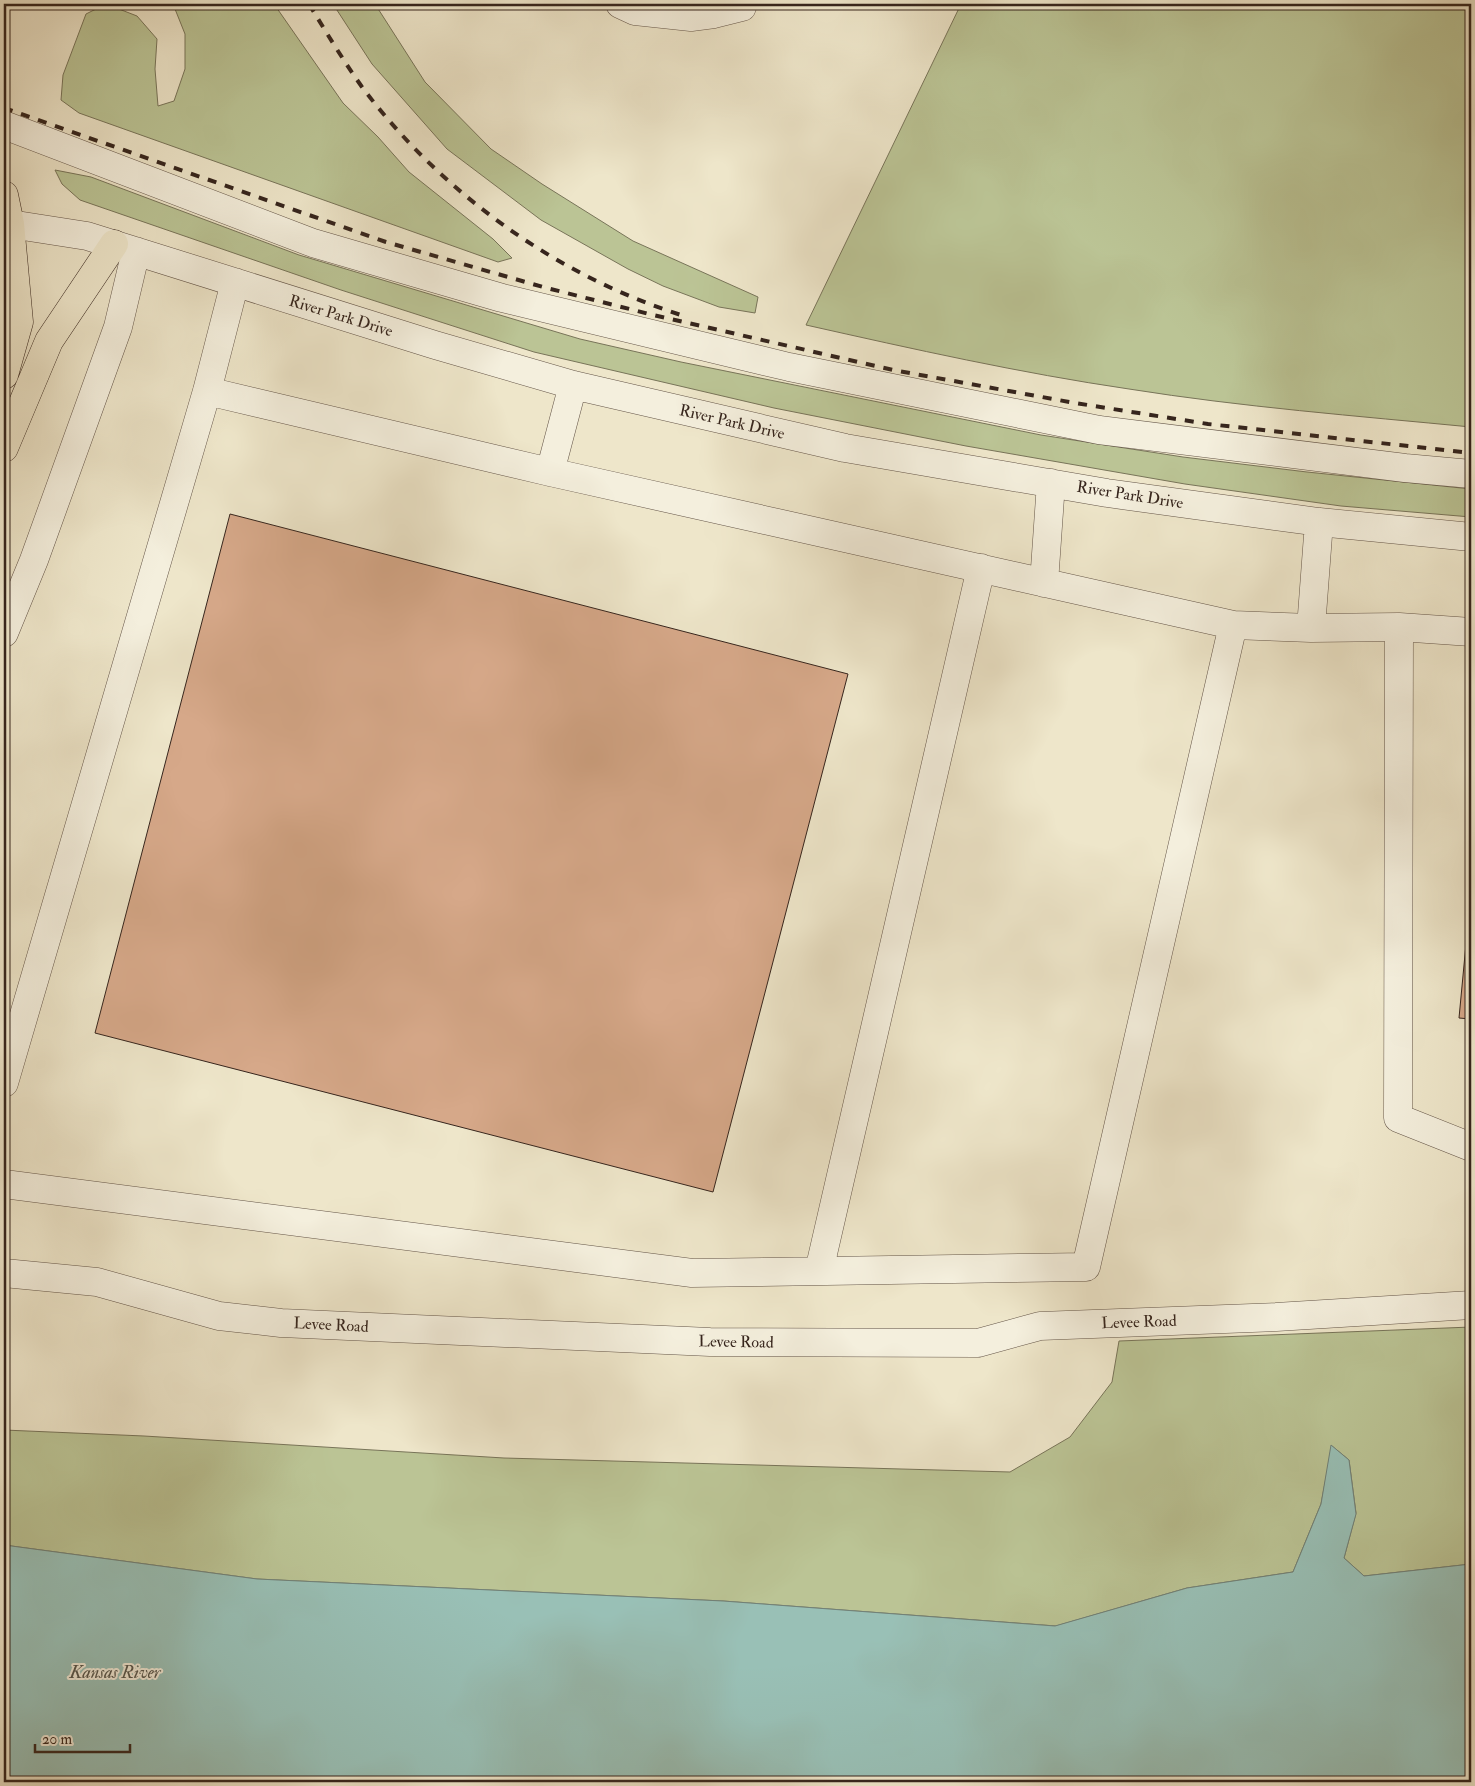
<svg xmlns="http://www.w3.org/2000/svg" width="1475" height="1786" font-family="'IM FELL Double Pica',serif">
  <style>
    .green { fill: #bbc495; stroke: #787459 }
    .water { fill: #99c0b6; stroke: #718279 }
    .building { fill: #d6a889; stroke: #36251d }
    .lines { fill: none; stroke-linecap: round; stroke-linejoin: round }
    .minor-casing { stroke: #645548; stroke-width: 29 }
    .major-casing { stroke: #36251d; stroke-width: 29 }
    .minor { stroke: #f4efdd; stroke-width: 28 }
    .major { stroke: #eee6ca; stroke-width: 28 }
    .rail { stroke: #36251d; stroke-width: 4; stroke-dasharray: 9 9; stroke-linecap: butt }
    .labels { text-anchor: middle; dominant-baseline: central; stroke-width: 4; stroke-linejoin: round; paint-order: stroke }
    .street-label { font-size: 16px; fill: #36251d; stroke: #f4efdd }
    .water-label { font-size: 18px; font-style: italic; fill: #54544b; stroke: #f4efdd }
  </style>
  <rect width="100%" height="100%" fill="#eee6ca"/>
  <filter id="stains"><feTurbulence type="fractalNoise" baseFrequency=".004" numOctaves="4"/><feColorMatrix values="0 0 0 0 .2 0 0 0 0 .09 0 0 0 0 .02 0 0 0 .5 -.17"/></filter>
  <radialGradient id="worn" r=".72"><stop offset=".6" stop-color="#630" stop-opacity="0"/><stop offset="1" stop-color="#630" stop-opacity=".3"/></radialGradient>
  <path class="green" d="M106 4 137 16 157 39 155 69 158 106 174 101 185 69V34L173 4H274L343 103 378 137 409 172 493 239 512 258 498 262 79 113 61 100 63 75 86 14Z
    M333 4H375L425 82 491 149 542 184 633 241 758 297 755 313 719 307 663 286 628 269 541 220 447 149 372 64Z
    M961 4H1471V427C1357 416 1242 407 1129 389 1020 373 913 349 806 325Z
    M55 170 91 177 299 255 580 339 681 362 1041 435 1183 457 1307 472 1471 489V517L1341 506 1185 484 966 446 774 408 534 352 341 290 80 200 62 184Z
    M1471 1327V1564L1364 1576 1344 1558 1356 1513 1349 1460 1332 1446 1321 1504 1293 1572 1187 1588 1056 1626 723 1601 257 1579 4 1545V1430L144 1436 504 1458 1010 1472 1070 1437 1112 1382 1119 1341Z"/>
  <path class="water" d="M1331 1445 1349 1460 1356 1514 1344 1558 1364 1576 1471 1564V1782H4V1545L257 1579 723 1601 1055 1626 1187 1588 1293 1572 1321 1504Z"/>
  <path class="building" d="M230 514 848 674 713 1192 95 1033Z
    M1471 891V1019L1459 1018Z"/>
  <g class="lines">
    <defs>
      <path id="minor" d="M620 4 635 11 691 17 714 14 742 7 743 4
        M4 125 313 243 502 298 789 367 1099 430 1405 468 1471 474
        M10 224 87 236 435 345 573 385 845 448 1107 493 1319 522 1471 537
        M207 391 550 472 1233 625 1311 628 1319 522
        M550 472 573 385
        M1044 583 1051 483
        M1311 628 1399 627
        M1471 632 1399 627 1398 1118 1471 1147
        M4 633 34 560 118 327 136 251
        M4 1083 207 391 235 282
        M4 1184 692 1273 1086 1267 1233 625
        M819 1271 981 568
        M4 1273 97 1282 219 1316 281 1323 710 1342 978 1343 1040 1326 1276 1317 1471 1305"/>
      <path id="major" d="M4 195 10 224 19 322 4 375
        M4 448 49 341 114 244"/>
    </defs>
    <use href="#minor" class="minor-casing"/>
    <use href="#major" class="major-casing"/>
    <use href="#minor" class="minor"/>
    <use href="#major" class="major"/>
    <path class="rail" d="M309 4C326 32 343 60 362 87 441 192 555 275 681 315
      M4 108 386 242 543 287 649 314 893 370 1075 403 1208 424 1471 453"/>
  </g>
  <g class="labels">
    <g class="street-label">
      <text transform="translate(341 316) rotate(17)">River Park Drive</text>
      <text transform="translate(732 422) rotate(13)">River Park Drive</text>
      <text transform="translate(1130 495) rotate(9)">River Park Drive</text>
      <text transform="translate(1139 1322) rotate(-2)">Levee Road</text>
      <text transform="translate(331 1325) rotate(3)">Levee Road</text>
      <text transform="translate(736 1342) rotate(1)">Levee Road</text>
    </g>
    <g class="water-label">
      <text x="115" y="1672">Kansas River</text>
    </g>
  </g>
  <rect width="1475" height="1786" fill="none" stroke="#eee6ca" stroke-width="20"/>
  <rect x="5" y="5" width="1465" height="1776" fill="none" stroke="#36251d" stroke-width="2.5"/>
  <rect x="10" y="10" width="1455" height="1766" fill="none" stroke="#36251d"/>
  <path d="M35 1744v8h95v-8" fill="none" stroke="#36251d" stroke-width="2.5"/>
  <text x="42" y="1744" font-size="15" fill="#36251d" stroke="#f4efdd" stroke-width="4" paint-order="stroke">20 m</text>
  <rect width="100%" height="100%" filter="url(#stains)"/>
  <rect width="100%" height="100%" fill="url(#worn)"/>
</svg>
